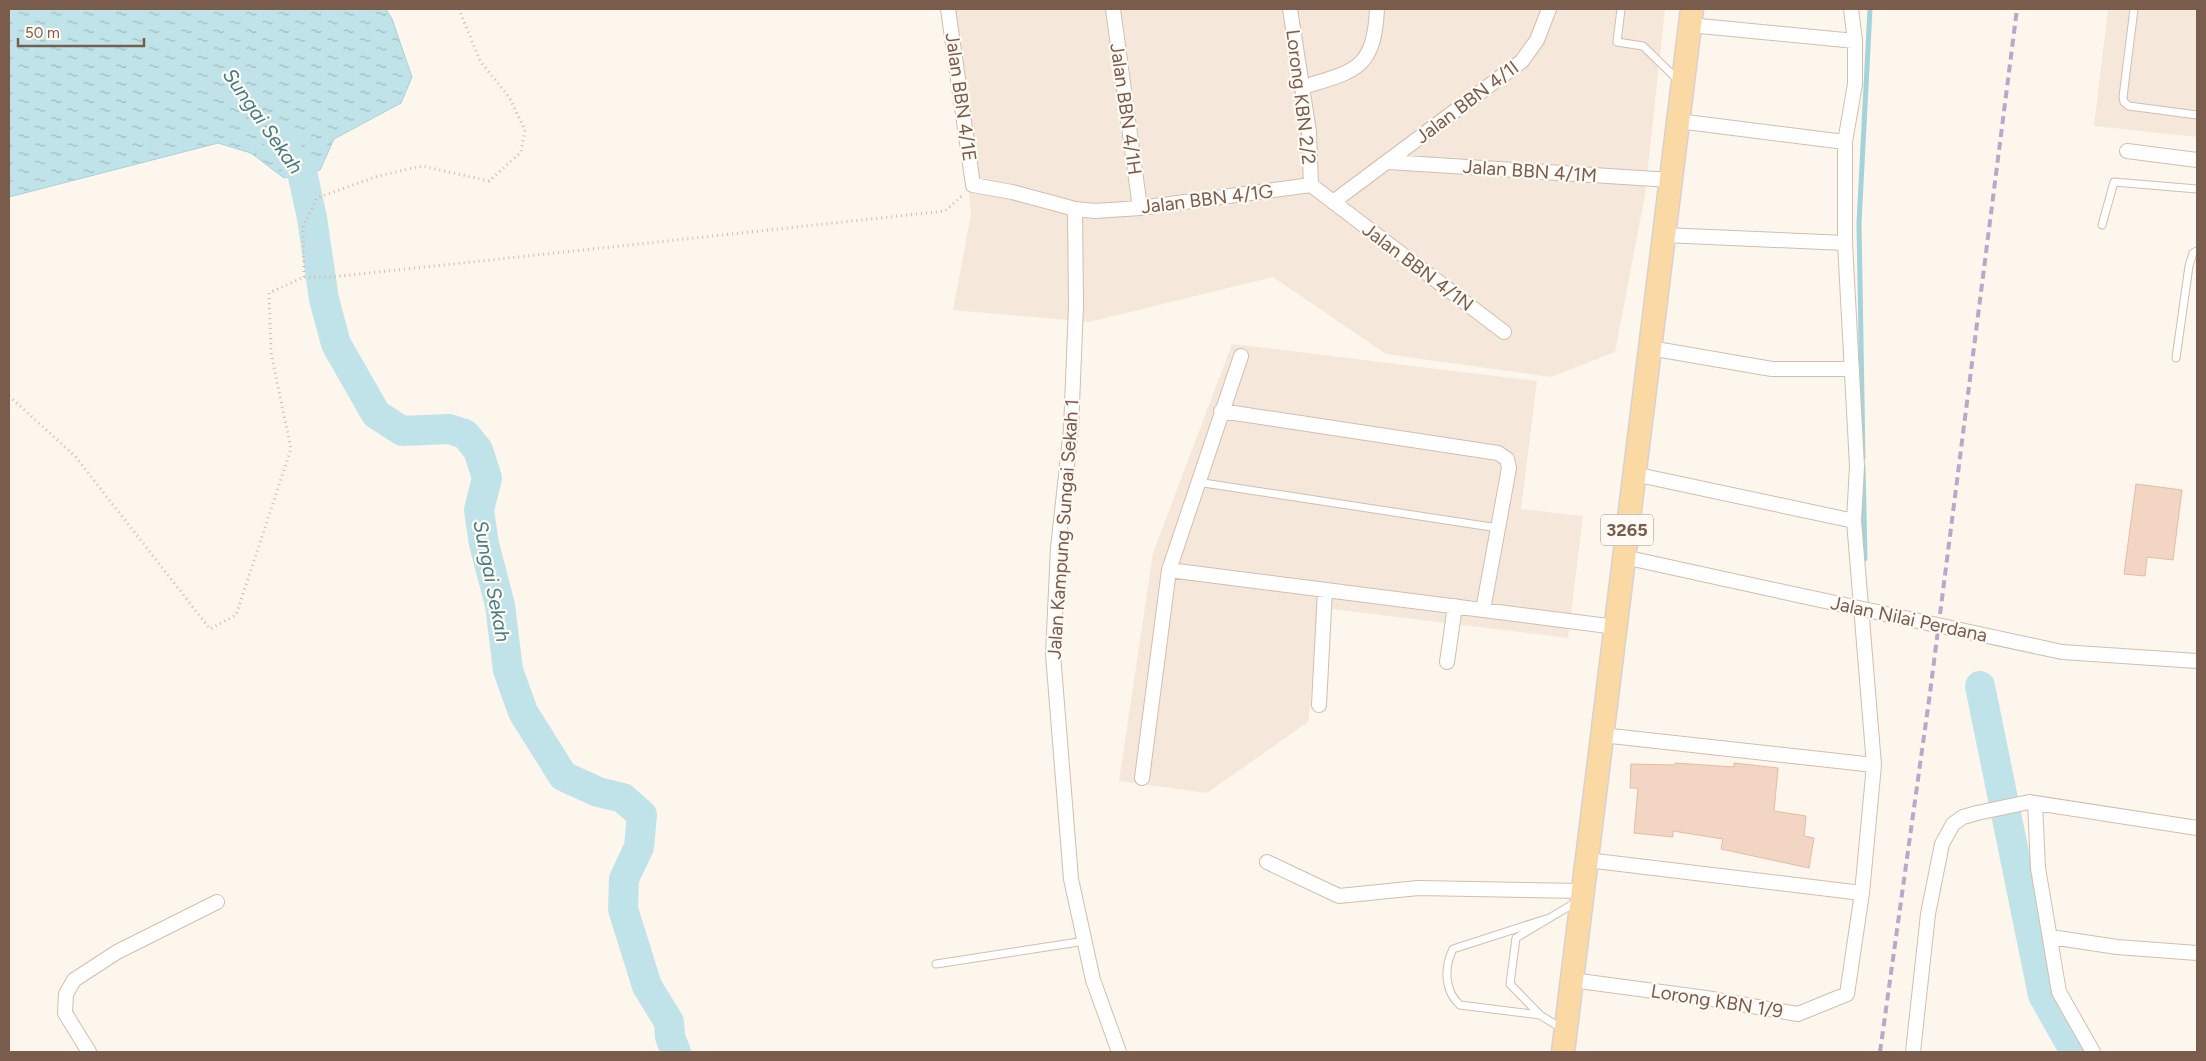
<svg xmlns="http://www.w3.org/2000/svg" width="2206" height="1061" font-family="Figtree,sans-serif">
  <style>
    .residential { fill: #f5e8da }
    .water { fill: url(#water-ripples); stroke: #a5d3da }
    .lines { fill: none; stroke-linecap: round; stroke-linejoin: round }
    .stream { stroke: #a5d3da; stroke-width: 5 }
    .river { stroke: #bfe3e8; stroke-width: 30 }
    .building { fill: #f3d5c3; stroke: #e6bba3 }
    .lane-casing { stroke: #d1beb0; stroke-width: 9 }
    .street-casing { stroke: #d1beb0; stroke-width: 16 }
    .primary-casing { stroke: #dad1cd; stroke-width: 25 }
    .path { stroke: #d9b8a5; stroke-width: 3; stroke-dasharray: 1 4; stroke-linecap: butt }
    .lane { stroke: #fff; stroke-width: 7 }
    .street { stroke: #fff; stroke-width: 14 }
    .primary { stroke: #fbd9a5; stroke-width: 22 }
    .rail { stroke: #b9a8c9; stroke-width: 4; stroke-dasharray: 8 5; stroke-linecap: butt }
    .street-bridge-casing { stroke: #d1beb0; stroke-width: 16; stroke-linecap: butt }
    .street-bridge { stroke: #fff; stroke-width: 14 }
    .labels { text-anchor: middle; dominant-baseline: central; stroke-width: 4.5; stroke-linejoin: round; paint-order: stroke }
    .shield { fill: #fffaf3; stroke: #a28b7f; stroke-width: 1 }
    .shield-label { font-size: 18px; font-weight: bold; fill: #7a5c4d }
    .street-label { font-size: 19px; fill: #7a5c4d; stroke: #fffaf3 }
    .water-label { font-size: 20px; font-style: italic; fill: #437c86; stroke: #fffaf3 }
  </style>
  <defs>
    <pattern id="water-ripples" width="26" height="14" patternUnits="userSpaceOnUse" patternTransform="scale(1.25)"><rect width="26" height="14" fill="#bfe3e8"/><path d="M2 4q2-2 4 0t4 0M15 11q2-2 4 0t4 0" fill="none" stroke="#a0bbbe"/></pattern>
  </defs>
  <rect width="100%" height="100%" fill="#fdf6ec"/>
  <path class="residential" d="M952 9H1665L1645 195 1615 352 1551 377 1386 354 1273 277 1089 322 953 310 971 214Z
    M2108 9H2197V137L2094 126Z
    M1232 344 1537 381 1521 509 1583 516 1568 638 1323 608 1308 722 1207 793 1119 781 1153 553Z"/>
  <path class="water" d="M9 9H386L392 19 412 77 401 103 334 139 320 170 284 178 251 153 218 143 9 197Z"/>
  <g class="lines">
    <path class="stream" d="M1863 458 1859 223 1870 9
      M1863 466 1865 559"/>
    <path class="river" d="M279 141 302 172 312 218 324 299 336 344 376 414 402 431 449 429 465 434 478 450 487 478 479 510 484 544 500 605 508 670 523 712 563 776 598 792 623 798 642 815 639 847 624 879 623 909 647 986 669 1022 670 1037 676 1052
      M1980 686 2043 995 2075 1052"/>
  </g>
  <path class="building" d="M2136 484 2182 490 2173 560 2147 557 2145 576 2124 574Z
    M1675 763 1734 767V763L1778 768 1774 811 1806 816 1804 836 1814 838 1809 868 1721 849 1723 839 1673 831V837L1634 833 1638 788H1630L1631 764 1675 765Z"/>
  <g class="lines">
    <defs>
      <path id="lane" d="M1621 9 1617 42 1643 46 1679 81
        M2134 9 2123 97 2124 102 2129 106 2197 115
        M2102 225 2114 182 2197 189
        M2176 358 2189 266 2193 253 2197 251
        M1197 482 1498 528
        M936 964 1085 941
        M1540 1015 1460 1005C1444 991 1444 967 1453 949L1546 919
        M1561 1028 1540 1015 1510 984 1516 938 1578 901"/>
      <path id="street" d="M948 9 973 185 1012 192 1075 209 1095 211 1140 208 1311 185 1504 332
        M1113 9 1140 208
        M1290 9 1309 132 1311 185
        M1690 25 1855 41
        M1303 87C1355 71 1374 70 1377 9
        M1678 121 1845 142
        M2127 151 2197 160
        M1389 162 1671 180
        M1333 202 1522 61 1537 40 1549 9
        M1075 209 1076 306 1071 429 1058 548 1053 654 1071 879 1093 980 1119 1052
        M1664 235 1845 243
        M1650 348 1772 369H1852
        M1221 411 1498 453 1507 459 1509 468 1483 610
        M1634 474 1854 521
        M1624 557 1770 589
        M1169 570 1616 627
        M2062 652 2197 661
        M1447 662 1455 606
        M1319 705 1325 590
        M1602 735 1874 765
        M1142 778 1169 570 1241 356
        M2035 803 2038 868 2059 992 2093 1052
        M1587 860 1862 893
        M1267 862 1339 896 1418 888 1583 891
        M2051 937 2117 947 2197 953
        M1572 980 1706 998 1798 1014 1847 994 1862 893 1874 765 1854 521 1857 466 1845 243V142L1855 84V41L1851 9
        M89 1052 65 1013 66 994 74 980 117 952 217 902
        M1913 1052 1928 914 1942 844 1953 824 1963 817 1977 813 2029 802 2197 828"/>
      <path id="primary" d="M1563 1052 1692 9"/>
    </defs>
    <use href="#lane" class="lane-casing"/>
    <use href="#street" class="street-casing"/>
    <use href="#primary" class="primary-casing"/>
    <path class="path" d="M304 277 303 226 317 198 378 176 422 166 489 181 521 152 525 130 509 97 480 61 459 9
      M9 396 75 456 210 629 236 615 291 449 271 353 269 293 304 277H332L945 211 964 194"/>
    <use href="#lane" class="lane"/>
    <use href="#street" class="street"/>
    <use href="#primary" class="primary"/>
    <path class="rail" d="M1880 1052 1930 693 2017 9"/>
    <defs>
      <path id="street-bridge" d="M1770 589 2062 652"/>
    </defs>
    <use href="#street-bridge" class="street-bridge-casing"/>
    <use href="#street-bridge" class="street-bridge"/>
  </g>
  <g class="labels">
    <rect class="shield" x="1601" y="514.5" width="52" height="31" rx="4"/>
    <g class="shield-label">
      <text x="1627" y="530">3265</text>
    </g>
    <g class="street-label">
      <text transform="translate(961 97) rotate(82)">Jalan BBN 4/1E</text>
      <text transform="translate(1301 97) rotate(83)">Lorong KBN 2/2</text>
      <text transform="translate(1467 102) rotate(-37)">Jalan BBN 4/1I</text>
      <text transform="translate(1126 109) rotate(82)">Jalan BBN 4/1H</text>
      <text transform="translate(1530 171) rotate(4)">Jalan BBN 4/1M</text>
      <text transform="translate(1207 199) rotate(-7)">Jalan BBN 4/1G</text>
      <text transform="translate(1418 267) rotate(37)">Jalan BBN 4/1N</text>
      <text transform="translate(1063 529) rotate(-86)">Jalan Kampung Sungai Sekah 1</text>
      <text transform="translate(1909 619) rotate(12)">Jalan Nilai Perdana</text>
      <text transform="translate(1717 1001) rotate(9)">Lorong KBN 1/9</text>
    </g>
    <g class="water-label">
      <text transform="translate(263 121) rotate(55)">Sungai Sekah</text>
      <text transform="translate(492 581) rotate(79)">Sungai Sekah</text>
    </g>
  </g>
  <rect width="2206" height="1061" fill="none" stroke="#7a5c4d" stroke-width="20"/>
  <path d="M18 38v8h126v-8" fill="none" stroke="#7a5c4d" stroke-width="2.5"/>
  <text x="25" y="38" font-size="15" fill="#7a5c4d" stroke="#fffaf3" stroke-width="4" paint-order="stroke">50 m</text>
</svg>
